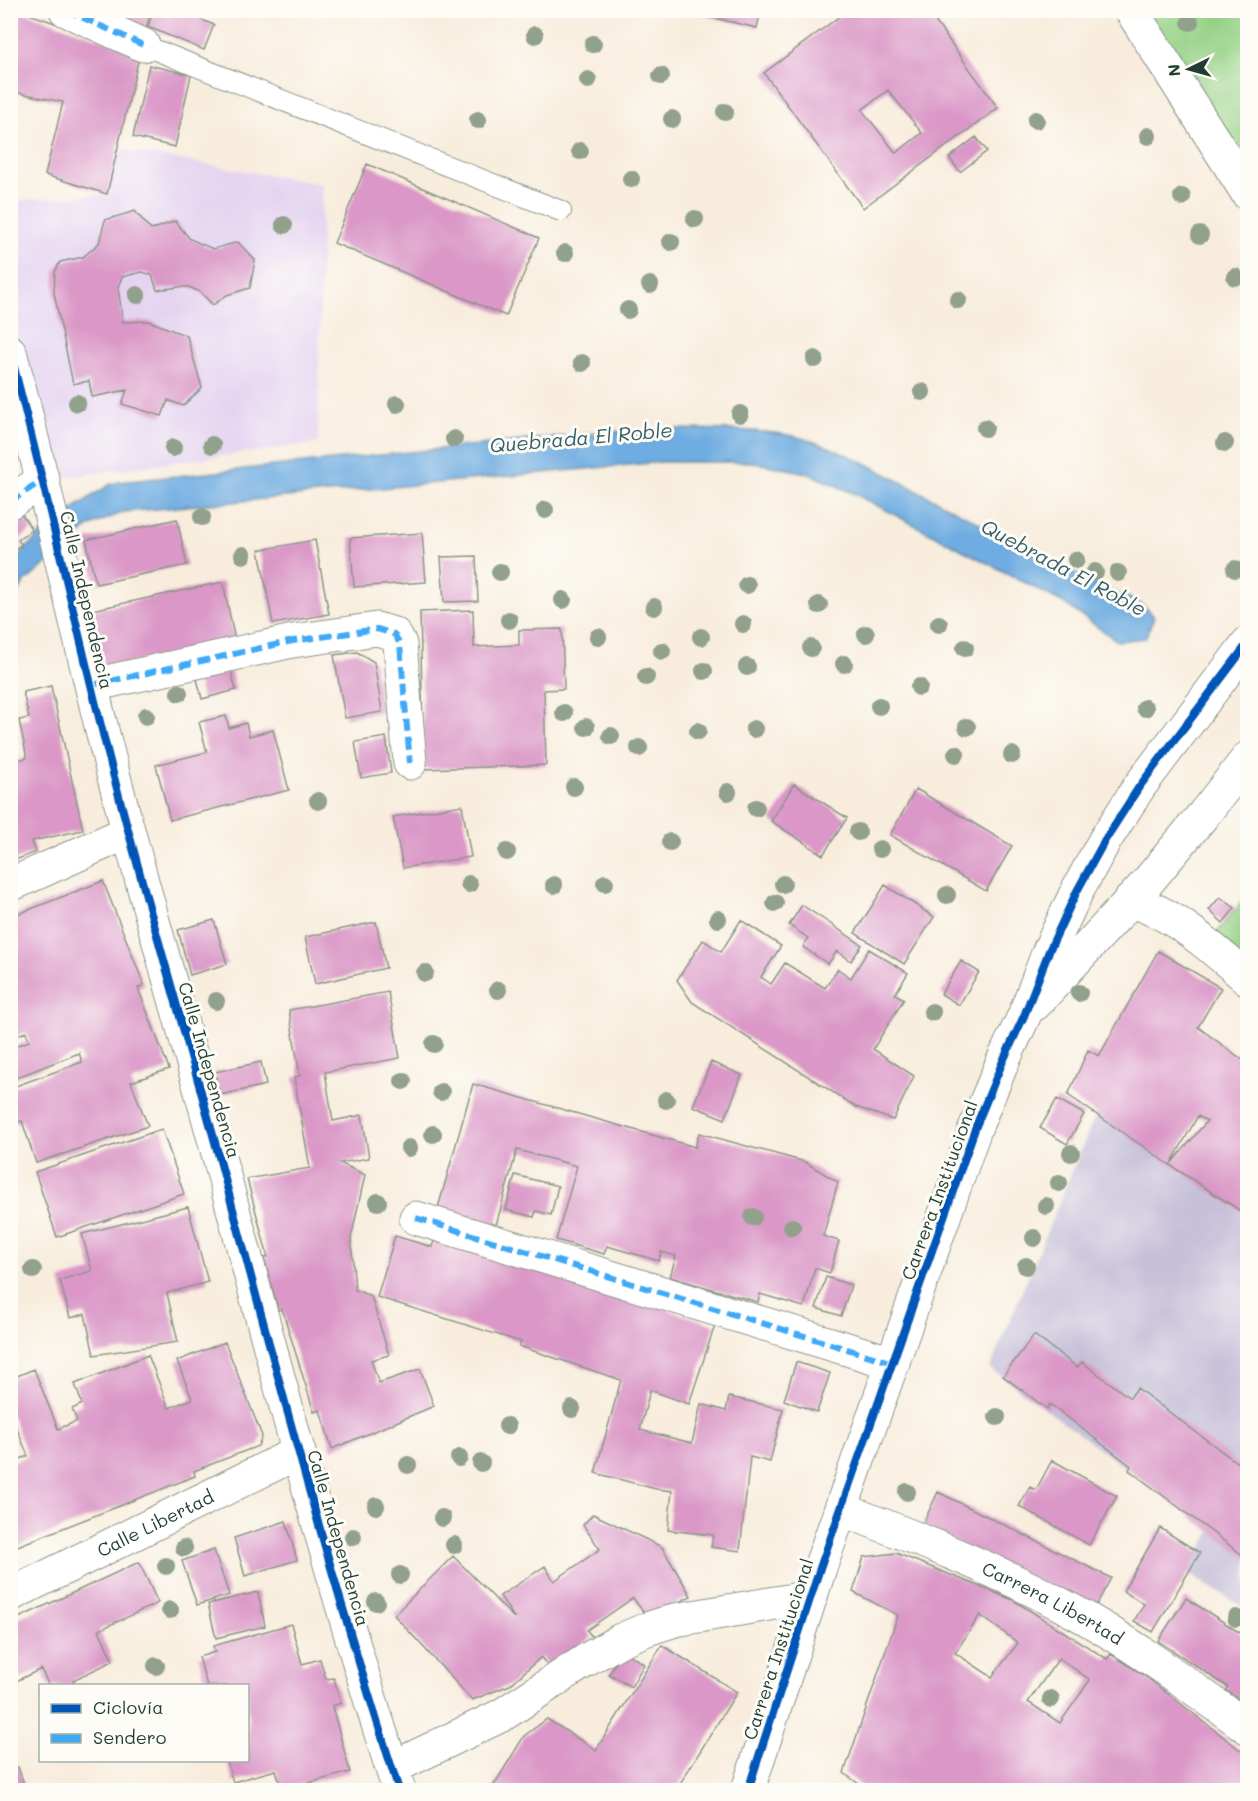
<svg xmlns="http://www.w3.org/2000/svg" width="1258" height="1801" font-family="Mali,sans-serif">
  <style>
    .built { fill: #e4d3f1 }
    .industrial { fill: #c6c0d9 }
    .green { fill: #96d186; stroke: #5a875d; stroke-width: 1.5 }
    .water { fill: #6eace1; stroke: #46748a; stroke-width: 1.5 }
    .building { fill: #da97c7; fill-rule: evenodd }
    .lines { fill: none; stroke-linecap: round; stroke-linejoin: round }
    .lane-casing { stroke: #8c9588; stroke-width: 22 }
    .street-casing { stroke: #8c9588; stroke-width: 35 }
    .highway-casing { stroke: #8c9588; stroke-width: 35 }
    .lane { stroke: #fff; stroke-width: 20 }
    .street { stroke: #fff; stroke-width: 33 }
    .highway { stroke: #fff; stroke-width: 33 }
    .quiet { stroke: #3fa9f5; stroke-width: 6; stroke-dasharray: 12 6; stroke-linecap: butt }
    .cycleway-casing { stroke: #fdfcf7; stroke-width: 11 }
    .cycleway { stroke: #0057b8; stroke-width: 8 }
    .tree { fill: #91a18b }
    .labels { text-anchor: middle; dominant-baseline: central; stroke-width: 6; stroke-linejoin: round; paint-order: stroke }
    .street-label { font-size: 18px; fill: #1f3d34; stroke: #fdfcf7 }
    .water-label { font-size: 20px; font-style: italic; fill: #375e68; stroke: #fdfcf7 }
  </style>
  <rect width="100%" height="100%" fill="#fdfcf7"/>
  <filter id="ink" filterUnits="userSpaceOnUse"><feTurbulence type="fractalNoise" baseFrequency=".0167" numOctaves="2"/><feDisplacementMap in="SourceGraphic" scale="12" xChannelSelector="R" yChannelSelector="G"/><feConvolveMatrix kernelMatrix="1 2 1 2 8 2 1 2 1" color-interpolation-filters="sRGB"/></filter>
  <filter id="wash" filterUnits="userSpaceOnUse"><feTurbulence type="fractalNoise" baseFrequency=".008" numOctaves="4" result="noise"/><feDisplacementMap in="SourceGraphic" scale="24" xChannelSelector="R" yChannelSelector="G"/><feGaussianBlur stdDeviation="1.35" result="paint"/><feColorMatrix in="noise" values="0 0 0 0 0 0 0 0 0 0 0 0 0 0 0 0 0 1.4 0 .05"/><feComposite in="paint" operator="in"/></filter>
  <g filter="url(#wash)">
    <rect width="100%" height="100%" fill="#f8eddd"/>
    <path class="built" d="M117 149 322 184 318 443 43 480 11 352 10 201 107 194Z"/>
    <path class="industrial" d="M1096 1114 1247 1216V1609L1188 1574 1211 1531 990 1368Z"/>
    <path class="green" d="M1131 11H1247V194Z
      M1247 896V979L1206 946Z"/>
    <path class="water" d="M663 429C706 430 750 428 793 436 817 441 840 452 863 462L1107 590C1123 596 1145 602 1154 617L1145 638 1117 641 1062 602 853 493 807 473 752 462H661L124 512 90 526 24 583 18 594 11 620V563L53 522 109 485 119 482 605 432Z"/>
    <g id="blocks">
      <path class="building" d="M10 10H18L140 53 107 194 45 175 63 102 10 91Z
        M103 10H151L146 29Z
        M154 10H177L214 25 204 50 148 27Z
        M681 10H761L757 28Z
        M848 10H927L998 108 863 208 764 73ZM888 90 922 133 896 153 862 110Z
        M149 65 191 75 175 147 133 137Z
        M976 137 987 151 960 172 949 158Z
        M367 164 539 238 506 316 334 243Z
        M135 211 151 230 175 221 190 239 213 249 238 242 255 260 250 288 227 295 213 305 200 292 189 287H179L157 290 152 275 142 272 122 277 118 287 123 322 149 321 187 336 202 388 183 406 168 400 162 416 122 404 127 390 92 397 89 381 73 384 54 293 55 272 60 262 83 257 99 243 105 220Z
        M21 513 32 530 18 540 22 545 10 552V519Z
        M177 519 187 565 96 584 86 540Z
        M422 533 426 582 354 587 350 538Z
        M315 540 329 614 273 624 259 550Z
        M476 556 478 601 444 602 441 557Z
        M223 582 235 641 104 669 92 610Z
        M473 610 474 647 519 645V630L562 629 564 689 544 690 546 765 424 769 420 612Z
        M357 652 374 662 382 712 345 718 334 655Z
        M231 671 236 690 202 699 197 679Z
        M51 686 83 830 32 841 36 852 10 862V762L27 758 19 720 29 718 23 692Z
        M226 716 229 728 246 723 249 736 273 730 289 790 170 820 156 765 207 752 199 722Z
        M386 737 391 773 361 778 355 742Z
        M794 784 847 818 823 855 771 821Z
        M916 789 1012 846 986 891 890 835Z
        M462 805 471 857 403 868 393 817Z
        M103 881 144 985 138 988 169 1069 131 1082 148 1126 36 1163 22 1121 10 1124V1088L82 1062 79 1053 10 1080V1048L29 1041 26 1032 10 1038V917Z
        M885 885 934 917 904 964 855 933Z
        M1220 897 1235 908 1223 923 1209 910Z
        M802 905 862 945 851 961 837 951 828 964 803 947 808 938 789 925Z
        M214 920 227 964 190 975 178 930Z
        M741 920 781 946 761 977 771 984 785 963 825 988 838 969 851 978 869 949 908 973 895 994 904 999 873 1049 914 1076 893 1120 856 1107 692 1002 677 980 703 940 721 952Z
        M376 922 386 968 315 984 305 937Z
        M1158 951 1221 988 1198 1027 1248 1064V1072L1243 1077 1248 1081V1216L1170 1165 1207 1121 1198 1116 1170 1165 1068 1095 1088 1050 1099 1056Z
        M961 961 979 972 959 1005 941 994Z
        M388 992 400 1058 325 1072 333 1121 362 1115 369 1158 340 1163 365 1175 351 1238 355 1290 371 1296 389 1355 371 1360 379 1383 420 1369 434 1406 332 1449 320 1410 314 1412 282 1309 278 1310 264 1258 268 1257 247 1179 310 1168 294 1077 300 1076 289 1010Z
        M261 1062 266 1085 220 1095 215 1072Z
        M711 1062 742 1075 725 1119 693 1106Z
        M473 1084 695 1147 699 1133 805 1162 838 1182 823 1236 839 1241 830 1273 815 1268 804 1307 760 1294 758 1302 670 1277 676 1256 661 1252 659 1261 607 1246 604 1254 556 1240 577 1166 517 1150 496 1225 438 1208Z
        M1057 1099 1084 1114 1067 1144 1040 1128Z
        M162 1129 184 1194 57 1237 35 1172Z
        M515 1175 558 1186 551 1215 536 1211 534 1217 506 1210Z
        M188 1207 208 1282 167 1293 178 1342 94 1355 85 1314 70 1318 60 1280 92 1271 82 1234Z
        M436 1235 715 1325 689 1404 650 1390 640 1430 692 1443 701 1404 726 1411 729 1397 783 1409 770 1462 750 1457 740 1551 711 1547 713 1535 668 1530 672 1491 656 1489 595 1473 621 1380 519 1346 521 1342 377 1297 395 1236 432 1247Z
        M826 1277 851 1285 841 1316 816 1308Z
        M1034 1335 1077 1367 1082 1362 1130 1398 1137 1388 1248 1471V1559L1129 1470 1131 1466 1050 1404 1047 1409 1003 1376Z
        M225 1342 262 1436 258 1446 194 1471 195 1476 10 1549V1463L28 1456 10 1411V1379L34 1369 58 1429 77 1421 72 1409 82 1404 75 1384 148 1355 169 1408 192 1399 177 1361Z
        M796 1362 830 1373 817 1412 784 1400Z
        M1052 1460 1117 1496 1089 1545 1019 1506 1030 1487 1036 1490Z
        M938 1492 1111 1578 1094 1609 922 1526Z
        M593 1514 662 1547 691 1596 648 1618 633 1598 587 1630 592 1637 548 1667 541 1657 510 1685 472 1700 394 1615 453 1556 515 1619 500 1596 545 1566 554 1581 600 1549 583 1525Z
        M286 1521 297 1560 245 1576 234 1538Z
        M1160 1528 1200 1553 1153 1632 1134 1621 1144 1604 1123 1591Z
        M214 1550 229 1595 197 1605 182 1561Z
        M896 1553 1013 1600 1107 1659 1111 1654 1145 1676 1248 1756V1790H867L844 1773 898 1615 853 1592 864 1557ZM980 1615 1018 1643 992 1677 955 1653ZM1059 1658 1090 1680 1060 1723 1028 1702Z
        M139 1562 158 1603 99 1630 113 1661 73 1680 76 1686H49L41 1669 10 1684V1622Z
        M258 1592 265 1626 216 1638 208 1604Z
        M1186 1598 1248 1638V1705L1226 1690 1228 1687 1158 1641Z
        M291 1624 302 1664 320 1659 326 1679 334 1678 341 1703 332 1706 350 1772 282 1790 276 1770 233 1782 227 1761H248V1686H207L199 1657 215 1652 213 1646Z
        M662 1645 737 1692 676 1790H491L524 1736 547 1719 596 1750Z
        M623 1651 644 1664 631 1687 609 1674Z
        M18 1767 26 1790H10V1769Z"/>
    </g>
  </g>
  <g filter="url(#ink)">
    <use href="#blocks" fill-opacity="0" stroke="#8c9588" stroke-width="1.5"/>
    <g class="lines">
      <defs>
        <path id="lane" d="M143 45 561 211"/>
        <g id="street">
          <path d="M66 10 143 45"/>
          <path d="M10 352C44 480 72 609 104 738 139 878 181 1017 219 1157 276 1369 331 1582 399 1790"/>
          <path d="M10 502 43 480"/>
          <path d="M92 685 293 641 377 629 394 634 400 644 410 763"/>
          <path d="M10 885 128 832"/>
          <path d="M1130 901C1175 913 1213 949 1248 979"/>
          <path d="M1035 1004 1145 885 1204 814 1248 758"/>
          <path d="M416 1218 893 1363"/>
          <path id="s1" d="M841 1509C916 1538 991 1567 1062 1605 1128 1640 1188 1684 1248 1728"/>
          <path id="s2" d="M10 1595 299 1452"/>
          <path d="M392 1768 502 1715 588 1659 621 1640 647 1629 675 1620 811 1597"/>
          <path d="M748 1790 820 1568 976 1126 1003 1061 1024 1016 1049 951 1077 891 1105 840 1139 787 1248 643"/>
        </g>
        <path id="highway" d="M1131 10 1248 194"/>
      </defs>
      <use href="#lane" class="lane-casing"/>
      <use href="#street" class="street-casing"/>
      <use href="#highway" class="highway-casing"/>
      <use href="#lane" class="lane"/>
      <use href="#street" class="street"/>
      <use href="#highway" class="highway"/>
      <path class="quiet" d="M66 10 143 45
        M10 502 43 480
        M92 685 293 641 377 629 394 634 400 644 410 763
        M416 1218 893 1363"/>
      <defs>
        <path id="cycleway" d="M10 352C44 480 72 609 104 738 139 878 181 1017 219 1157 276 1369 331 1582 399 1790
          M748 1790 820 1568 976 1126 1003 1061 1024 1016 1049 951 1077 891 1105 840 1139 787 1248 643"/>
      </defs>
      <use href="#cycleway" class="cycleway-casing"/>
      <use href="#cycleway" class="cycleway"/>
    </g>
    <g class="tree">
      <circle cx="1190" cy="22" r="9"/>
      <circle cx="535" cy="35" r="9"/>
      <circle cx="593" cy="44" r="9"/>
      <circle cx="661" cy="76" r="9"/>
      <circle cx="588" cy="80" r="9"/>
      <circle cx="725" cy="112" r="9"/>
      <circle cx="672" cy="119" r="9"/>
      <circle cx="478" cy="120" r="9"/>
      <circle cx="1036" cy="120" r="9"/>
      <circle cx="1148" cy="136" r="9"/>
      <circle cx="580" cy="151" r="9"/>
      <circle cx="631" cy="179" r="9"/>
      <circle cx="1182" cy="197" r="9"/>
      <circle cx="695" cy="219" r="9"/>
      <circle cx="284" cy="225" r="9"/>
      <circle cx="1200" cy="235" r="9"/>
      <circle cx="671" cy="242" r="9"/>
      <circle cx="565" cy="253" r="9"/>
      <circle cx="1235" cy="277" r="9"/>
      <circle cx="650" cy="285" r="9"/>
      <circle cx="137" cy="295" r="9"/>
      <circle cx="958" cy="300" r="9"/>
      <circle cx="628" cy="310" r="9"/>
      <circle cx="815" cy="359" r="9"/>
      <circle cx="582" cy="363" r="9"/>
      <circle cx="922" cy="392" r="9"/>
      <circle cx="77" cy="403" r="9"/>
      <circle cx="397" cy="404" r="9"/>
      <circle cx="740" cy="414" r="9"/>
      <circle cx="985" cy="428" r="9"/>
      <circle cx="454" cy="439" r="9"/>
      <circle cx="1225" cy="443" r="9"/>
      <circle cx="212" cy="445" r="9"/>
      <circle cx="173" cy="448" r="9"/>
      <circle cx="545" cy="510" r="9"/>
      <circle cx="202" cy="517" r="9"/>
      <circle cx="243" cy="555" r="9"/>
      <circle cx="1076" cy="560" r="9"/>
      <circle cx="1235" cy="569" r="9"/>
      <circle cx="500" cy="572" r="9"/>
      <circle cx="1095" cy="572" r="9"/>
      <circle cx="1118" cy="573" r="9"/>
      <circle cx="747" cy="585" r="9"/>
      <circle cx="563" cy="600" r="9"/>
      <circle cx="819" cy="605" r="9"/>
      <circle cx="654" cy="607" r="9"/>
      <circle cx="509" cy="620" r="9"/>
      <circle cx="743" cy="624" r="9"/>
      <circle cx="939" cy="624" r="9"/>
      <circle cx="866" cy="634" r="9"/>
      <circle cx="598" cy="637" r="9"/>
      <circle cx="701" cy="637" r="9"/>
      <circle cx="811" cy="648" r="9"/>
      <circle cx="965" cy="648" r="9"/>
      <circle cx="662" cy="651" r="9"/>
      <circle cx="844" cy="664" r="9"/>
      <circle cx="747" cy="667" r="9"/>
      <circle cx="704" cy="671" r="9"/>
      <circle cx="646" cy="677" r="9"/>
      <circle cx="919" cy="687" r="9"/>
      <circle cx="179" cy="693" r="9"/>
      <circle cx="879" cy="706" r="9"/>
      <circle cx="1145" cy="708" r="9"/>
      <circle cx="564" cy="713" r="9"/>
      <circle cx="146" cy="716" r="9"/>
      <circle cx="586" cy="727" r="9"/>
      <circle cx="967" cy="727" r="9"/>
      <circle cx="754" cy="729" r="9"/>
      <circle cx="698" cy="731" r="9"/>
      <circle cx="611" cy="736" r="9"/>
      <circle cx="639" cy="748" r="9"/>
      <circle cx="956" cy="754" r="9"/>
      <circle cx="1012" cy="755" r="9"/>
      <circle cx="574" cy="787" r="9"/>
      <circle cx="728" cy="792" r="9"/>
      <circle cx="318" cy="801" r="9"/>
      <circle cx="756" cy="808" r="9"/>
      <circle cx="858" cy="832" r="9"/>
      <circle cx="670" cy="842" r="9"/>
      <circle cx="880" cy="849" r="9"/>
      <circle cx="507" cy="852" r="9"/>
      <circle cx="605" cy="883" r="9"/>
      <circle cx="469" cy="884" r="9"/>
      <circle cx="783" cy="884" r="9"/>
      <circle cx="554" cy="885" r="9"/>
      <circle cx="947" cy="895" r="9"/>
      <circle cx="775" cy="903" r="9"/>
      <circle cx="718" cy="919" r="9"/>
      <circle cx="425" cy="973" r="9"/>
      <circle cx="498" cy="990" r="9"/>
      <circle cx="1079" cy="993" r="9"/>
      <circle cx="216" cy="1001" r="9"/>
      <circle cx="932" cy="1012" r="9"/>
      <circle cx="434" cy="1044" r="9"/>
      <circle cx="403" cy="1081" r="9"/>
      <circle cx="441" cy="1092" r="9"/>
      <circle cx="666" cy="1100" r="9"/>
      <circle cx="433" cy="1134" r="9"/>
      <circle cx="409" cy="1148" r="9"/>
      <circle cx="1071" cy="1153" r="9"/>
      <circle cx="1059" cy="1183" r="9"/>
      <circle cx="378" cy="1202" r="9"/>
      <circle cx="1046" cy="1206" r="9"/>
      <circle cx="753" cy="1217" r="9"/>
      <circle cx="792" cy="1227" r="9"/>
      <circle cx="1034" cy="1238" r="9"/>
      <circle cx="1026" cy="1266" r="9"/>
      <circle cx="33" cy="1270" r="9"/>
      <circle cx="572" cy="1409" r="9"/>
      <circle cx="997" cy="1417" r="9"/>
      <circle cx="507" cy="1426" r="9"/>
      <circle cx="459" cy="1458" r="9"/>
      <circle cx="481" cy="1463" r="9"/>
      <circle cx="408" cy="1465" r="9"/>
      <circle cx="907" cy="1492" r="9"/>
      <circle cx="376" cy="1506" r="9"/>
      <circle cx="442" cy="1518" r="9"/>
      <circle cx="353" cy="1537" r="9"/>
      <circle cx="454" cy="1545" r="9"/>
      <circle cx="184" cy="1548" r="9"/>
      <circle cx="166" cy="1566" r="9"/>
      <circle cx="400" cy="1575" r="9"/>
      <circle cx="376" cy="1602" r="9"/>
      <circle cx="170" cy="1610" r="9"/>
      <circle cx="1236" cy="1618" r="9"/>
      <circle cx="156" cy="1666" r="9"/>
      <circle cx="1051" cy="1699" r="9"/>
    </g>
  </g>
  <g class="labels">
    <g class="street-label">
      <text transform="translate(87 600) rotate(77)">Calle Independencia</text>
      <text transform="translate(210 1070) rotate(74)">Calle Independencia</text>
      <text transform="translate(939 1190) rotate(-70)">Carrera Institucional</text>
      <text stroke="none"><textPath href="#s2" startOffset="162">Calle Libertad</textPath></text>
      <text transform="translate(339 1538) rotate(74)">Calle Independencia</text>
      <text stroke="none"><textPath href="#s1" startOffset="232">Carrera Libertad</textPath></text>
      <text transform="translate(778 1649) rotate(-72)">Carrera Institucional</text>
    </g>
    <g class="water-label">
      <text transform="translate(581 437) rotate(-5)">Quebrada El Roble</text>
      <text transform="translate(1064 567) rotate(28)">Quebrada El Roble</text>
    </g>
  </g>
  <rect width="1258" height="1801" fill="none" stroke="#fdfcf7" stroke-width="36"/>
  <rect x="39" y="1684" width="210" height="78" fill="#fdfcf7" stroke="#a4b0a9" stroke-width="1.5"/>
  <rect x="51" y="1704" width="30" height="9" fill="#0057b8" stroke="#a4b0a9" stroke-width="1.5"/>
  <text x="93" y="1714" font-size="18" fill="#1f3d34">Ciclovía</text>
  <rect x="51" y="1734" width="30" height="9" fill="#3fa9f5" stroke="#a4b0a9" stroke-width="1.5"/>
  <text x="93" y="1744" font-size="18" fill="#1f3d34">Sendero</text>
  <g transform="translate(1189 69) rotate(265)" stroke="#fdfcf7" stroke-width="4.5" paint-order="stroke">
  <path d="M0-4.5L10 22L0 15L-10 22Z" fill="#1f3d34"/>
  <text y="-9" font-size="16" font-weight="bold" text-anchor="middle" fill="#1f3d34">N</text>
  </g>
</svg>
